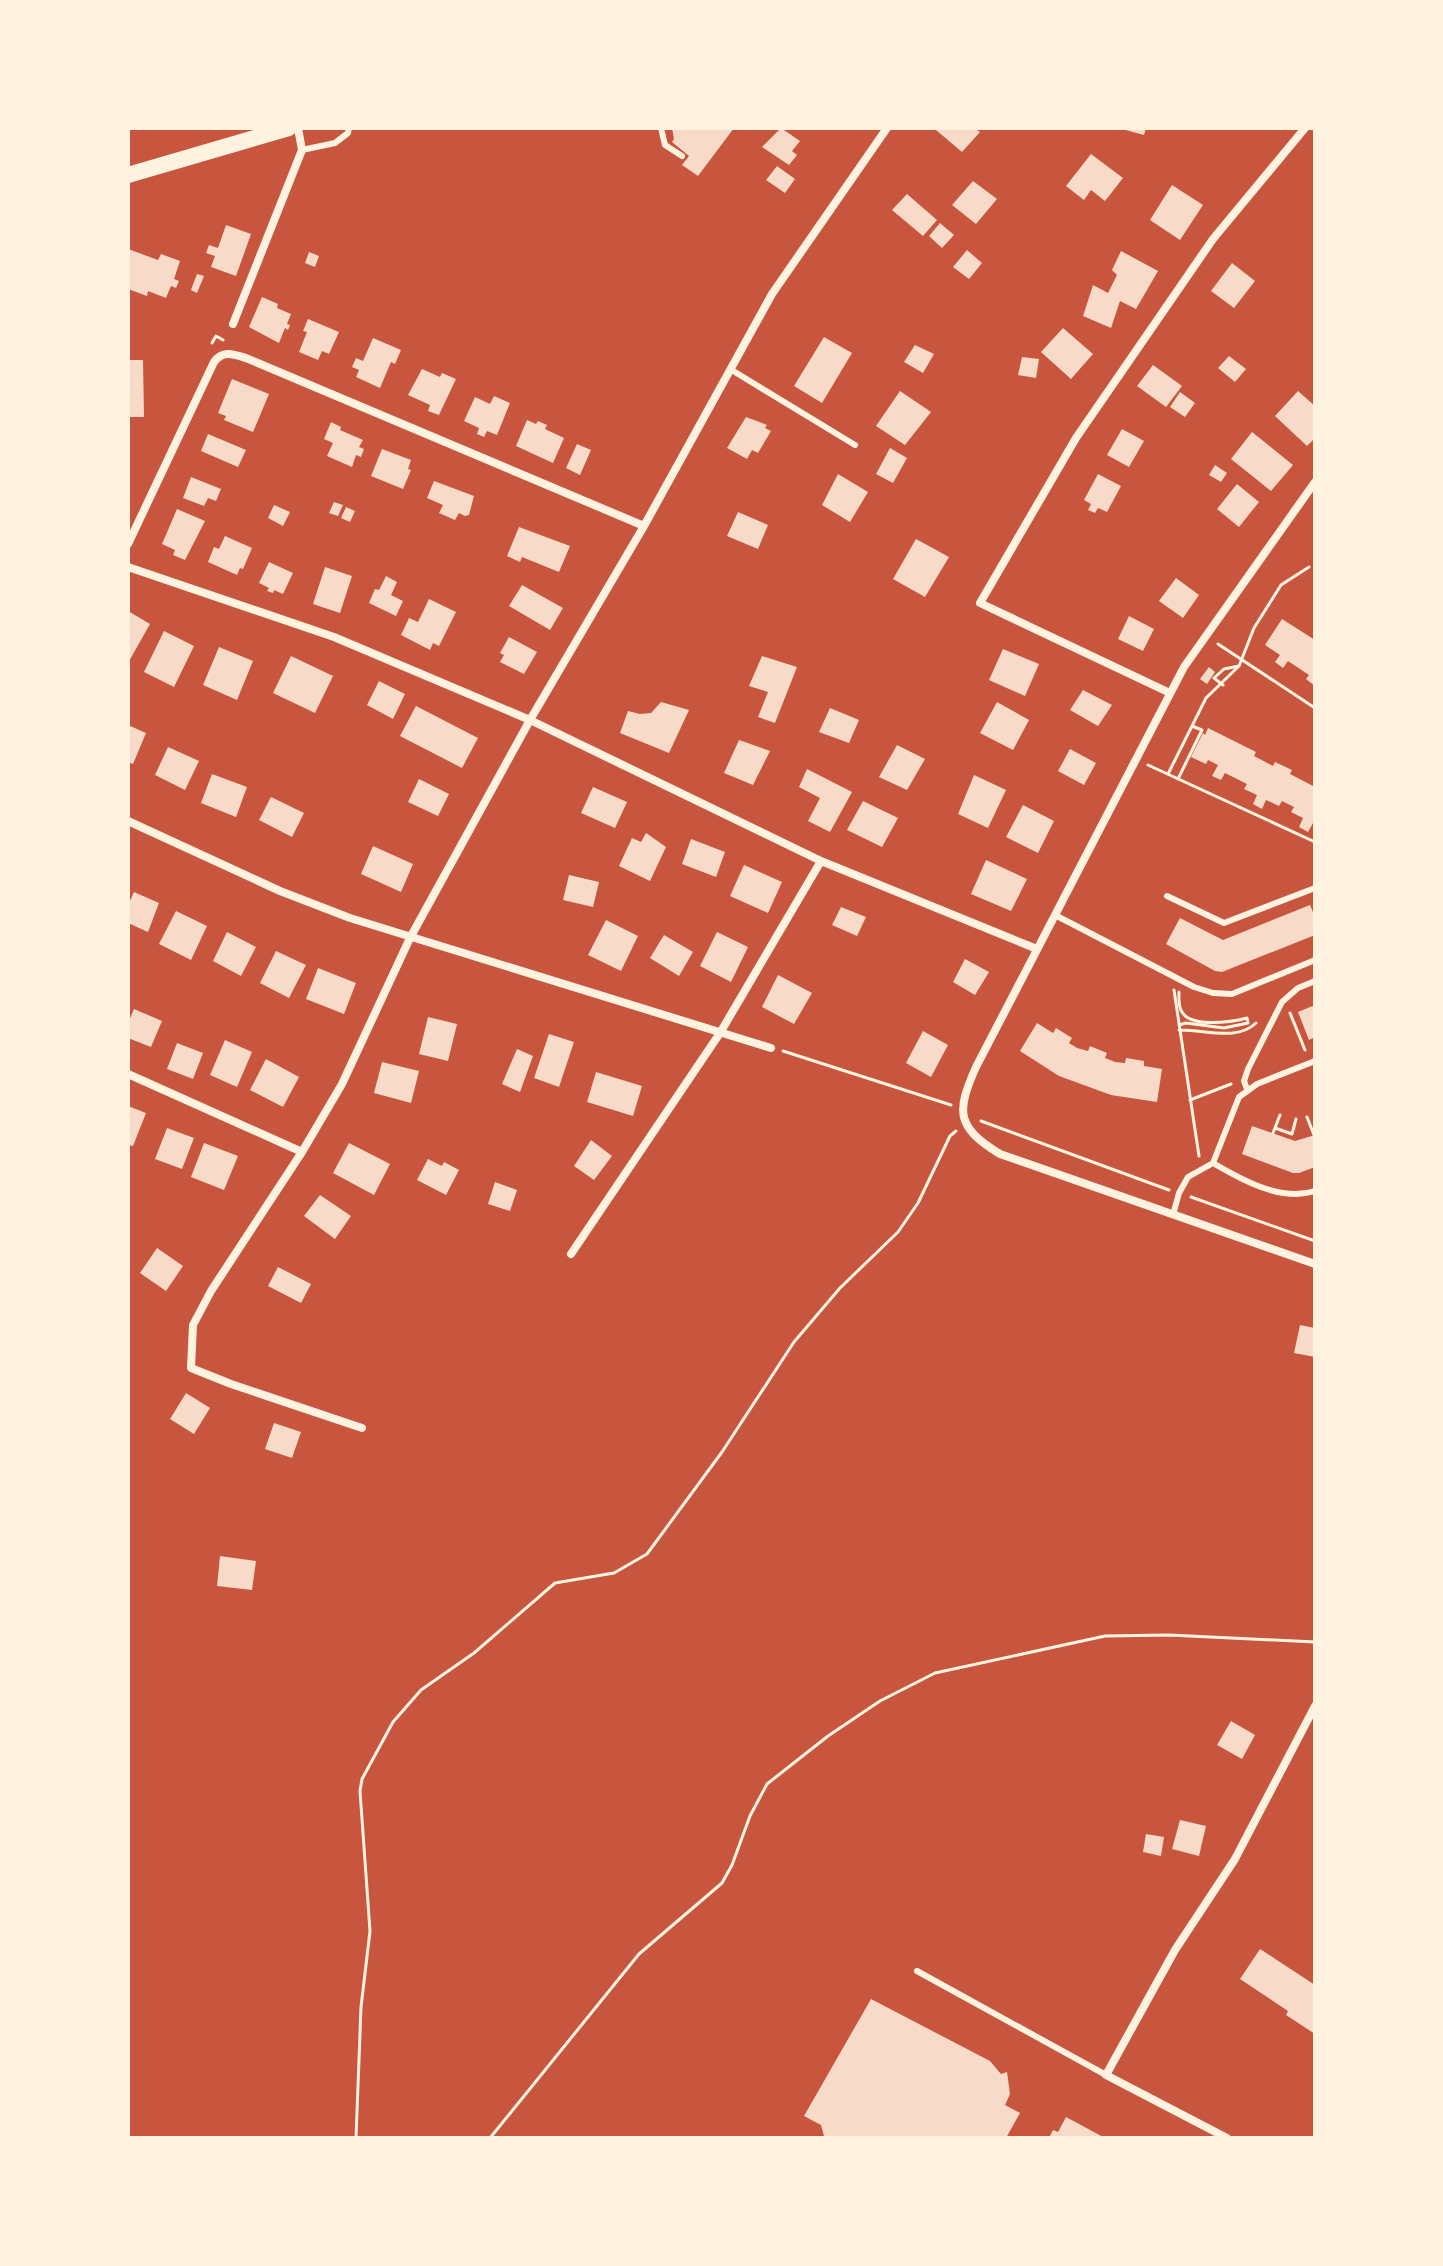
<svg xmlns="http://www.w3.org/2000/svg" width="1443" height="2266" font-family="Karla,sans-serif">
  <style>
    .building { fill: #f7dbc8 }
    .lines { fill: none; stroke-linecap: round; stroke-linejoin: round }
    .path { stroke: #fff3e0; stroke-width: 3 }
    .service { stroke: #fff3e0; stroke-width: 6 }
    .minor { stroke: #fff3e0; stroke-width: 8 }
    .secondary { stroke: #fff3e0; stroke-width: 16 }
  </style>
  <rect width="100%" height="100%" fill="#c8553d"/>
  <path class="building" d="M672 128H734L698 176 682 165 689 156 672 142 674 139Z
    M781 128 800 141 792 151 797 155 789 165 762 147Z
    M938 128H974L980 132 962 152 936 130Z
    M1118 128H1146L1144 135Z
    M1091 154 1123 178 1105 201 1091 190 1084 200 1066 186Z
    M777 166 795 179 785 193 766 180Z
    M973 181 997 199 976 224 952 205Z
    M1172 185 1203 205 1180 240 1150 220Z
    M907 194 937 220 923 236 892 210Z
    M940 223 954 235 942 248 929 236Z
    M226 225 251 234 236 276 211 267 215 256 206 253 209 245 218 248Z
    M128 249 158 260 161 254 180 261 174 279 179 281 176 288 171 286 166 298 148 291 147 296 128 289Z
    M967 250 982 263 969 279 953 267Z
    M1121 251 1158 271 1136 309 1120 301 1111 328 1083 316 1093 285 1108 293 1117 275 1112 270Z
    M309 252 319 256 315 267 305 263Z
    M1232 263 1255 281 1234 308 1211 291Z
    M197 274 204 276 197 293 191 290Z
    M262 297 278 304 277 308 291 314 287 324 290 325 288 330 285 328 279 343 249 327Z
    M308 319 339 332 329 354 322 351 318 360 299 352 307 332 303 331Z
    M1063 328 1093 354 1071 379 1041 352Z
    M824 337 852 353 822 403 794 386Z
    M373 338 401 350 395 364 391 362 380 388 356 377 359 370 352 367 356 358 363 361Z
    M915 345 934 354 923 373 904 362Z
    M1229 356 1246 369 1235 382 1218 368Z
    M1022 357 1039 359 1036 378 1018 375Z
    M128 360H143L144 417H128Z
    M1153 365 1182 386 1166 407 1137 386Z
    M422 369 440 377 442 373 456 379 439 415 428 411 430 405 408 395Z
    M232 379 269 394 253 432 224 420 226 416 218 413Z
    M900 391 931 412 905 445 876 426Z
    M1298 391 1315 406V438L1307 446 1275 416Z
    M1180 392 1195 403 1185 417 1170 407Z
    M494 396 510 403 497 435 487 431 484 437 477 434 479 428 464 421 475 397 490 404Z
    M746 417 767 425 765 428 771 431 758 453 752 450 747 459 727 448Z
    M527 420 536 424 538 421 547 425 545 429 564 438 553 463 516 446Z
    M331 422 341 427 340 430 363 440 359 447 364 449 361 457 356 455 352 467 327 456 333 443 324 439Z
    M1122 429 1144 441 1129 467 1107 455Z
    M1252 432 1293 465 1271 491 1231 459Z
    M208 434 246 450 238 467 201 451Z
    M577 444 591 450 580 475 566 468Z
    M890 448 907 458 893 483 876 474Z
    M382 449 411 460 408 469 411 470 403 489 371 476Z
    M1215 465 1227 473 1221 482 1209 475Z
    M838 474 868 492 850 522 822 505Z
    M1098 474 1121 486 1107 512 1098 508 1095 513 1088 510 1091 504 1084 500Z
    M191 477 221 489 216 501 208 498 204 506 183 498Z
    M434 481 474 496 469 515 465 516 459 513 455 520 439 513 443 505 427 498Z
    M1237 484 1259 502 1239 527 1217 509Z
    M334 502 343 505 338 516 329 513Z
    M274 505 290 512 283 526 268 518Z
    M346 507 355 511 350 522 341 518Z
    M177 509 205 521 185 560 173 555 175 550 162 544Z
    M738 512 768 525 758 549 727 536Z
    M519 527 570 546 559 572 522 557 520 562 507 556Z
    M225 536 252 548 243 569 240 568 237 575 208 562 214 547 219 549Z
    M916 539 949 557 925 597 893 579Z
    M269 562 293 573 283 594 274 590 273 593 267 591 269 588 259 583Z
    M325 567 352 576 340 613 313 604Z
    M386 576 397 582 391 595 403 601 396 616 369 603 375 589 379 590Z
    M1176 578 1199 595 1183 618 1159 601Z
    M522 585 563 608 550 630 509 606Z
    M429 599 456 612 439 646 433 643 430 650 401 635 409 618 418 622Z
    M128 611 150 624 128 663Z
    M1129 616 1154 629 1143 651 1118 639Z
    M1282 619 1315 640V686L1306 679 1309 675 1288 661 1283 668 1275 662 1280 655 1265 645Z
    M164 631 194 646 174 687 144 672Z
    M509 637 537 652 524 674 500 662 504 655 500 653Z
    M219 647 253 661 237 700 203 685Z
    M1003 649 1039 664 1025 696 989 680Z
    M291 656 333 676 315 713 273 693Z
    M762 656 797 667 775 723 758 717 768 692 749 686Z
    M1209 667 1215 672 1207 684 1200 679Z
    M379 681 405 694 393 719 367 705Z
    M1083 690 1112 705 1098 726 1070 710Z
    M661 702 689 710 669 753 620 733 628 711 640 714 651 713Z
    M997 702 1029 720 1013 750 980 733Z
    M416 706 478 738 462 768 400 736Z
    M830 708 859 720 849 743 819 732Z
    M128 725 146 733 133 764 128 762Z
    M1208 728 1256 752 1254 756 1273 766 1275 762 1292 770 1290 774 1315 787V824L1313 823 1308 832 1299 827 1303 818 1291 812 1294 807 1282 801 1279 806 1266 800 1262 809 1253 804 1257 795 1244 789 1247 784 1225 773 1221 780 1212 776 1218 765 1208 760 1206 764 1191 757 1203 733 1205 735Z
    M739 740 770 751 753 785 724 773Z
    M897 745 925 759 907 790 879 777Z
    M168 747 199 761 185 790 155 775Z
    M1070 749 1096 763 1084 785 1058 771Z
    M807 769 852 792 830 832 808 821 820 798 799 787Z
    M212 774 247 787 236 817 201 803Z
    M974 775 1006 790 988 828 958 814Z
    M419 779 449 794 438 816 408 802Z
    M593 787 627 802 615 828 581 813Z
    M271 797 304 813 292 837 259 820Z
    M863 801 898 818 882 847 847 830Z
    M1023 805 1054 821 1038 853 1006 837Z
    M646 833 666 847 650 881 619 866 632 838 641 842Z
    M691 839 725 852 716 877 682 864Z
    M373 846 413 864 401 892 361 874Z
    M986 860 1027 879 1011 911 971 894Z
    M744 865 782 882 768 913 730 896Z
    M569 875 599 882 593 907 563 900Z
    M134 892 159 903 148 932 128 923V905Z
    M1310 905 1315 917V935L1222 972 1215 971 1166 944 1180 918 1223 940Z
    M841 907 866 917 857 936 832 925Z
    M176 911 207 926 191 960 159 944Z
    M606 920 638 936 621 971 588 955Z
    M227 932 256 947 241 976 213 961Z
    M717 932 748 947 731 982 700 966Z
    M664 935 693 952 679 976 650 958Z
    M276 951 306 965 289 998 260 983Z
    M965 959 989 972 975 995 953 982Z
    M318 968 356 983 344 1014 306 999Z
    M778 975 812 993 794 1024 762 1007Z
    M1315 1005V1037L1309 1040 1298 1012Z
    M134 1009 162 1021 151 1047 128 1038V1023Z
    M428 1017 457 1024 448 1061 419 1054Z
    M1037 1023 1053 1033 1056 1028 1072 1038 1069 1043 1077 1048 1088 1051 1090 1046 1107 1053 1105 1058 1115 1062 1125 1063 1126 1058 1144 1061V1066L1162 1069 1157 1102 1111 1095 1059 1076 1020 1051Z
    M923 1031 948 1045 931 1077 906 1063Z
    M549 1034 574 1042 559 1087 534 1078Z
    M225 1040 252 1052 237 1087 210 1075Z
    M177 1043 203 1053 193 1079 167 1069Z
    M517 1049 533 1056 520 1092 502 1084Z
    M266 1059 299 1077 283 1107 250 1090Z
    M382 1062 419 1071 411 1103 374 1093Z
    M596 1072 642 1086 633 1116 587 1102Z
    M128 1106 146 1113 133 1146 128 1145Z
    M1252 1126 1295 1141 1315 1135V1167L1299 1173H1293L1242 1154Z
    M167 1128 194 1138 182 1169 155 1159Z
    M591 1140 612 1156 594 1180 574 1166Z
    M204 1143 238 1156 224 1190 191 1177Z
    M349 1143 390 1164 374 1195 333 1173Z
    M428 1159 442 1166 444 1162 459 1170 446 1195 417 1180Z
    M495 1182 517 1190 510 1211 488 1204Z
    M320 1195 351 1216 335 1239 304 1216Z
    M157 1248 183 1266 166 1291 140 1273Z
    M278 1267 311 1284 301 1303 268 1286Z
    M1300 1325 1315 1328V1357L1294 1353Z
    M186 1393 210 1408 194 1434 170 1419Z
    M274 1423 301 1432 292 1458 265 1449Z
    M220 1556 256 1561 252 1590 217 1586Z
    M1231 1721 1255 1735 1242 1759 1217 1745Z
    M1180 1820 1206 1826 1199 1856 1172 1849Z
    M1146 1834 1164 1837 1161 1856 1143 1852Z
    M1260 1949 1315 1985V2034L1286 2015 1288 2011 1240 1979Z
    M871 1999 990 2061 1001 2074 1007 2072 1010 2094 1005 2105 1020 2113 1006 2138 824 2136 821 2125 804 2116Z
    M1066 2117 1105 2138H1049L1053 2130 1058 2132Z"/>
  <g class="lines">
    <path class="path" d="M212 343 216 336 223 340
      M1218 644 1315 708
      M1223 685 1214 678 1224 669 1239 666
      M1148 765 1315 842
      M1168 774 1206 698 1239 666 1254 628 1281 585 1309 567
      M1178 779 1202 730 1192 726
      M1174 990 1199 1156
      M1179 992C1179 998 1178 1006 1182 1012 1191 1028 1232 1022 1247 1018L1248 1023 1224 1028 1186 1023 1179 1025
      M1290 1013 1305 1050
      M1179 1030C1204 1029 1236 1042 1256 1023
      M783 1051 951 1105
      M1190 1100 1231 1084
      M1307 1117 1314 1135
      M981 1121 1169 1190
      M1275 1128 1292 1134 1296 1119
      M1273 1133 1280 1115
      M1191 1197 1315 1241
      M356 2138 361 2007 370 1931 360 1791 362 1779 393 1722 421 1690 474 1653 555 1583 614 1573 647 1554 722 1452 794 1342 840 1288 898 1232 918 1203 950 1136 956 1131
      M490 2138 639 1954 722 1883 732 1865 750 1816 767 1784 828 1736 880 1701 935 1673 1105 1636 1169 1635 1315 1642"/>
    <path class="service" d="M661 128 665 145 682 156
      M302 150 335 143 348 133 349 128
      M730 369 855 445
      M1167 896 1224 923 1315 888
      M1055 915 1194 987 1213 993 1232 994 1315 960
      M1247 1089 1244 1081 1248 1069 1282 1002 1298 988 1315 981
      M1213 1163C1242 1180 1281 1202 1315 1191
      M1173 1215 1179 1193 1188 1177 1213 1163 1239 1097 1257 1084 1315 1061
      M917 1971 1106 2075"/>
    <path class="minor" d="M233 324 302 150 298 128
      M1315 482 1184 667 976 1067C956 1112 956 1127 1000 1154L1315 1264
      M128 544 214 362C223 350 233 354 246 358L644 526
      M128 567 334 637 530 720 821 861 1037 949
      M1170 693 980 603 1076 438 1213 239 1305 128
      M128 821 280 891 350 918 771 1048
      M128 1074 302 1152
      M571 1254 720 1033 821 861
      M362 1428 231 1384 191 1368 193 1325 211 1291 302 1152 342 1084 410 938 530 720 644 526 772 294 887 128
      M1227 2138 1106 2075 1175 1950 1235 1859 1315 1706"/>
    <path class="secondary" d="M128 175 289 128"/>
  </g>
  <rect width="1443" height="2266" fill="none" stroke="#fff3e0" stroke-width="260"/>
</svg>
